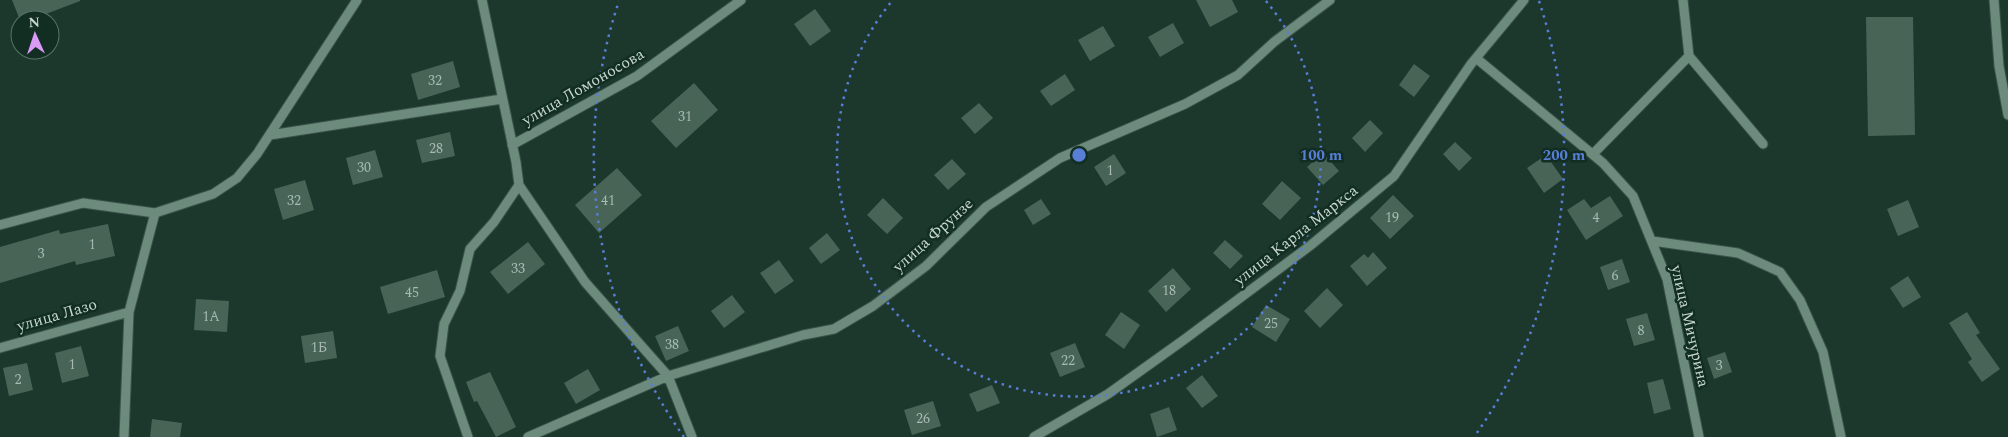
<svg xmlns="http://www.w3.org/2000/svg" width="2008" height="437" font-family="Spectral,serif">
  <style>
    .building { fill: #476457 }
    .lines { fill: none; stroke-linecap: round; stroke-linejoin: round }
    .minor-casing { stroke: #3a5349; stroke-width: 11 }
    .minor { stroke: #6c8b7d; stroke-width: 9 }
    .ring { fill: none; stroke: #587ed5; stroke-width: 2.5; stroke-dasharray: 2.5 5 }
    .labels { text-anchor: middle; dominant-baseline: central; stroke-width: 5; stroke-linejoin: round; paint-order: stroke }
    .number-label { font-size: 14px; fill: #a7bab1 }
    .street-label { font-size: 16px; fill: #c7d7cf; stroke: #122e23 }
    .centre { fill: #587ed5; stroke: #122e23; stroke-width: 2.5 }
    .ring-label { font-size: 15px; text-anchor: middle; font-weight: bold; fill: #587ed5; stroke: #122e23; stroke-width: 5; stroke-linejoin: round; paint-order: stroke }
  </style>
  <rect width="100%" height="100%" fill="#1c382d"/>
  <path class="building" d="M12 0H80V1L30 20H20Z
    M1196 0H1232L1238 12 1210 27Z
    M815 9 831 31 810 46 794 24Z
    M1866 17H1913L1915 135 1868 136Z
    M1173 23 1184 43 1160 57 1148 37Z
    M1103 26 1115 46 1090 61 1078 40Z
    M453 61 460 87 418 100 411 74Z
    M1414 64 1430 76 1414 97 1399 85Z
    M1065 74 1075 90 1051 106 1040 91Z
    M694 83 718 110 676 148 651 121Z
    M979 103 993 118 975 134 961 118Z
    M1370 120 1383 133 1365 152 1352 138Z
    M450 132 455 156 422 163 416 140Z
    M1455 142 1472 158 1459 171 1443 154Z
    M375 150 383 177 353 185 346 158Z
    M1323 153 1339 171 1323 185 1307 167Z
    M1114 154 1126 173 1106 186 1094 167Z
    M1546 155 1563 179 1544 193 1527 168Z
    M952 159 966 174 948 190 934 175Z
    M617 168 642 195 599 233 575 205Z
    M305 180 314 210 283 220 274 189Z
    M1282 181 1301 198 1280 220 1262 204Z
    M1393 195 1414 216 1390 239 1370 218Z
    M1610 196 1623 216 1586 240 1567 210 1584 199 1591 208Z
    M883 198 903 218 887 234 867 215Z
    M1041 199 1051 214 1033 225 1024 210Z
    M1908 200 1919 227 1898 236 1887 209Z
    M108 224 115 256 76 265 75 261 0 283V247L59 230 60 234Z
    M827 233 840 250 821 264 809 248Z
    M1225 240 1243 256 1230 269 1213 253Z
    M528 242 545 264 508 294 490 272Z
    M1373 252 1387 268 1367 286 1350 266 1364 254 1368 258Z
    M1622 259 1630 282 1608 290 1600 267Z
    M779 260 794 281 775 294 760 273Z
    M1173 268 1191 289 1166 312 1148 291Z
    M437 270 445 297 388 314 380 287Z
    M1908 276 1921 297 1903 308 1890 288Z
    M1327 288 1343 305 1320 328 1304 311Z
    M732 295 745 312 724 328 711 311Z
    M196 299 229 301 227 332 194 330Z
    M1266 305 1290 319 1276 342 1252 327Z
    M1121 312 1140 325 1124 349 1105 335Z
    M1967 312 1980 333 1976 335 2000 369 1982 382 1968 362 1972 359 1949 323Z
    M1647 313 1655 340 1634 346 1626 319Z
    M678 326 689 351 666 361 655 336Z
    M333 331 337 358 305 363 301 336Z
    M1075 343 1085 367 1060 377 1050 353Z
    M81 346 89 376 62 383 55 353Z
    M1725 352 1732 372 1714 379 1707 358Z
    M27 363 33 390 9 396 3 368Z
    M588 369 600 390 576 404 564 383Z
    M490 372 516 427 496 437 477 401 474 402 466 382Z
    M1202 375 1218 396 1202 408 1186 388Z
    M1663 379 1671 409 1654 414 1647 383Z
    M992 385 1000 403 977 412 969 394Z
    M933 401 941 426 912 435 904 410Z
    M1169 407 1177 430 1157 437 1150 414Z
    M152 419 182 423 180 437H150Z"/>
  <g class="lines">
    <defs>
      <path id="minor" d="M1994 0 1999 66 2008 115
        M1689 56 1763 144
        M1476 58 1603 163 1633 196 1667 279 1699 437
        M270 135 502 99
        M512 145 637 76 741 0
        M1593 154 1689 56 1683 0
        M519 185 585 282 668 376 692 437
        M0 225 83 203 155 213 213 194 237 178 257 154 357 0
        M1652 241 1738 253 1780 272 1800 300 1823 352 1841 437
        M0 348 129 312 155 213
        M124 437 129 312
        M468 437 440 356 444 324 460 291 470 249 494 222 519 185 516 162 482 0
        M528 437 668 376 803 335 834 329 873 306 926 266 986 207 1060 158 1185 104 1238 75 1274 42 1330 0
        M1034 437 1108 394 1185 339 1311 245 1394 176 1471 64 1524 0"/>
    </defs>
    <use href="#minor" class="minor-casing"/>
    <use href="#minor" class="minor"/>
  </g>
  <g class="ring">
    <path d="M1266 1A242 242 0 1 1 892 1"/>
    <path d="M684 437A485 485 0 0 1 619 1M1539 1A485 485 0 0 1 1474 437"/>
  </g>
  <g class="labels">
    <g class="number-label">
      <text x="435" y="80">32</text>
      <text x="685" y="116">31</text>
      <text x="436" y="148">28</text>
      <text x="364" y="167">30</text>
      <text x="1110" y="170">1</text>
      <text x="294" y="200">32</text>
      <text x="608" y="200">41</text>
      <text x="1392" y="217">19</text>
      <text x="1596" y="217">4</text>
      <text x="92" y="244">1</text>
      <text x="41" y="253">3</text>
      <text x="518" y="268">33</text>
      <text x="1615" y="275">6</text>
      <text x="1169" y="290">18</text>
      <text x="412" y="292">45</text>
      <text x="211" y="316">1А</text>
      <text x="1271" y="323">25</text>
      <text x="1641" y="330">8</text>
      <text x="672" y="344">38</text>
      <text x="319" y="347">1Б</text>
      <text x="1068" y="360">22</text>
      <text x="72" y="364">1</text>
      <text x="1719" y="365">3</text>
      <text x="18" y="379">2</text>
      <text x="923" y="418">26</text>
    </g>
    <g class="street-label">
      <text transform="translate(583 87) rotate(-30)">улица Ломоносова</text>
      <text transform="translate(933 235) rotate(-42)">улица Фрунзе</text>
      <text transform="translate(1296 235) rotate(-38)">улица Карла Маркса</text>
      <text transform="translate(57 315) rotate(-16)">улица Лазо</text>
      <text transform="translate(1690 326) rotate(77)">улица Мичурина</text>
    </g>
  </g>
  <circle cx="1079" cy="155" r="8" class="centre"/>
  <g class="ring-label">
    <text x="1321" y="160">100 m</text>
    <text x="1564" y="160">200 m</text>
  </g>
  <g transform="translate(35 35) rotate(357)"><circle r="24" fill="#122e23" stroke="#5a7268"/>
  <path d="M0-4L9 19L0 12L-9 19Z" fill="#da9af6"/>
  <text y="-8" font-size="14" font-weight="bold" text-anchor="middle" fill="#c7d7cf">N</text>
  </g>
</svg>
